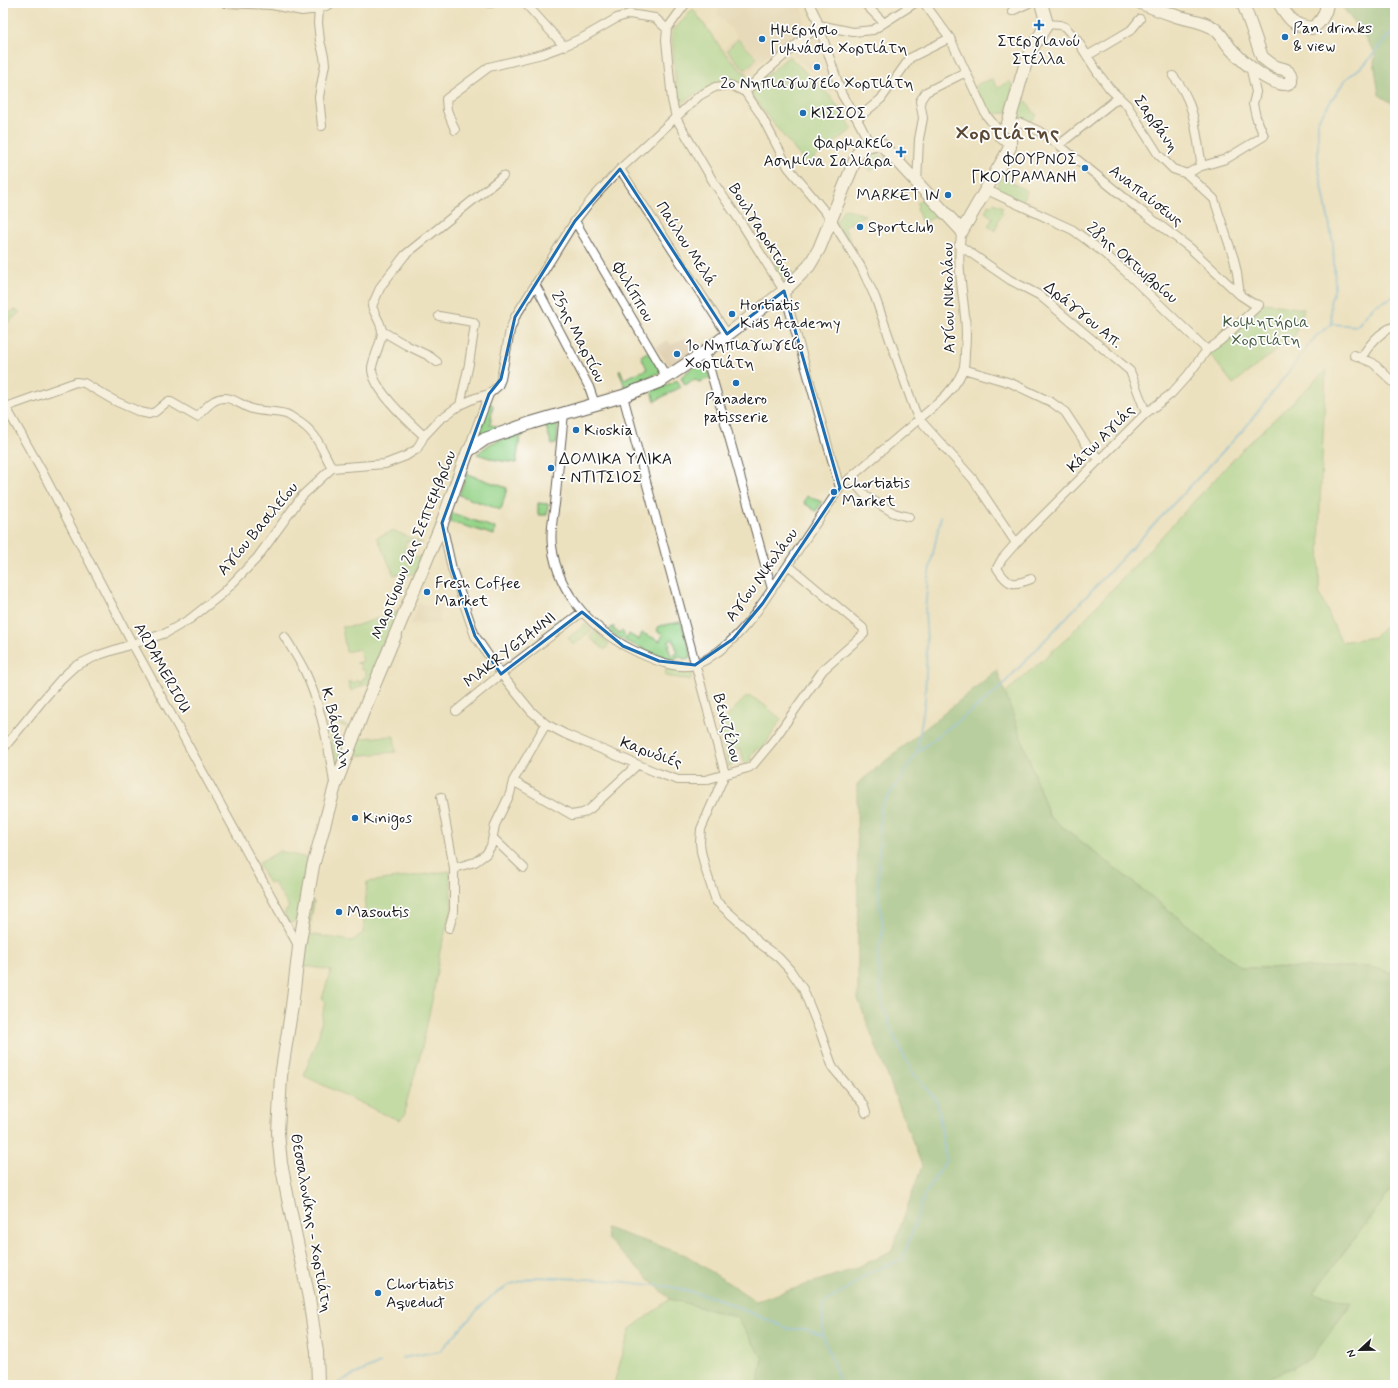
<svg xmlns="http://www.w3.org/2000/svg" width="1398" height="1388" font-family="Mynerve,sans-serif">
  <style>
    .built { fill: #e1d1b4 }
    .green { fill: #95d388; stroke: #587852; fill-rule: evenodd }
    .forest { fill: #78b574; stroke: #4a6848 }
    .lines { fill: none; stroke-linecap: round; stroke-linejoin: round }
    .stream { stroke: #5daed8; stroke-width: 2 }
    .street-casing { stroke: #656155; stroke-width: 10 }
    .secondary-casing { stroke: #656155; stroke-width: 14 }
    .street { stroke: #fff; stroke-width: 8 }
    .secondary { stroke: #fff; stroke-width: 12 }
    .marked { fill: none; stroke: #1f6fb2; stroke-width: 3; stroke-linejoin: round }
    .poi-dot { fill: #1f6fb2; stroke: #fff; stroke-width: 1.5 }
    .labels { text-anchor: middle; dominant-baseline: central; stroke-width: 3.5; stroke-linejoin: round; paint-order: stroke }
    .poi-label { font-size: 16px; fill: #1c1c1c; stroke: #fff; text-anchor: start }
    .street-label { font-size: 16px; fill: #1c1c1c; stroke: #fff }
    .park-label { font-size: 16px; fill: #465c42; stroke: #fff }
    .district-label { font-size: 20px; font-weight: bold; letter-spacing: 1px; fill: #5b4936; stroke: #fff }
  </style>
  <rect width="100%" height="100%" fill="#fff"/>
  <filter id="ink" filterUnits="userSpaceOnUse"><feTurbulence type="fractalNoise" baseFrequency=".025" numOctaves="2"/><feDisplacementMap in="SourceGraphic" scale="8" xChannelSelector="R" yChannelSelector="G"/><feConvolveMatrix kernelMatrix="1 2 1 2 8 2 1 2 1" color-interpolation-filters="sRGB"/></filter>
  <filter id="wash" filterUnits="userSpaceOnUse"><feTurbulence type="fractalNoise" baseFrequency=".012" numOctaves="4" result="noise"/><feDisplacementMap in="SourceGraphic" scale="16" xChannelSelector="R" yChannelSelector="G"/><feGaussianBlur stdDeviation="0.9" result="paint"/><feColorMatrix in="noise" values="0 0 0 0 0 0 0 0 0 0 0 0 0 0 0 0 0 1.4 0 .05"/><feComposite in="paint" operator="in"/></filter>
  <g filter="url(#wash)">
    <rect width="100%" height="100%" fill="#ece1bf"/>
    <path class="built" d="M719 3H801L804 12V29L786 41 747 73 743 72 723 49 737 36 717 14Z
      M811 36 819 38 833 94 792 53Z
      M685 338 695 352 684 358 683 360 670 368 656 347 668 340 671 345Z
      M419 602 425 606H440V624H411Z"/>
    <path class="green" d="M693 9 724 52 743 72 747 73 745 89 731 82 695 94 677 107 672 32Z
      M738 39 757 58 745 70 727 50Z
      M789 56 831 97 853 129 806 164 748 92Z
      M992 79 998 88 1009 81 1013 86 1007 113 991 114 988 112 975 87 980 83Z
      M1020 102H1027L1035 114 1037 115 1029 123 1019 118 1017 114Z
      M871 152 878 153 886 159 871 171 862 163 864 158Z
      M1002 177 1027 191 1021 206 993 192Z
      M921 199 937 216 925 222 921 221 917 208 918 206 917 203Z
      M994 203 1003 207 1001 211 1003 214 1000 217 995 231 988 226 993 218 985 212 989 204 992 205Z
      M844 208 865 215 844 227 851 241 848 243 836 223Z
      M779 262 786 275 791 271 793 273 785 280 782 279 775 265Z
      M1264 303 1304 309 1295 336 1233 384 1209 353Z
      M15 310 20 312 3 327V316Z
      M649 351 661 372 625 387 619 371 620 369 624 379 647 369 641 356Z
      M703 359 711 378 699 382 695 379 685 385 681 377Z
      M1326 370 1320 504 1319 592 1341 642 1374 637 1395 617V974L1371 967 1242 968 1049 816 1005 693 1065 640 1243 449Z
      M677 380 681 387 655 401 652 391 663 387Z
      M489 403 493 405 490 425 496 426 498 429 478 437Z
      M558 419 557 443 552 445 545 424Z
      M523 431 524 435 520 437 516 463 496 460 477 454 490 444Z
      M467 474 507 488 501 510 459 495Z
      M807 496 822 502 816 511 804 503Z
      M538 503 548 504 547 515H538Z
      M452 513 495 528 494 535 465 526 449 522Z
      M394 531 423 543 406 541 404 556 422 557 414 575 403 573 394 575 377 537Z
      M399 611 384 641 369 683 351 691 348 682 351 681 352 683 355 682 356 680 360 681V684H361L363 678 367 676 365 673 366 671 361 669 360 663 357 664V663L363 661 359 649 346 652 342 627 355 626Z
      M681 622 691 654 689 658 684 659 681 657H676L675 660 668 659 625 641 608 631 613 626 614 627 613 629 619 633 622 631 624 633 623 634 627 638 629 634 639 640 642 633 660 641 663 634 657 631 659 626ZM673 639 678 653 671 656 668 646 670 645 669 641Z
      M586 624 592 630 574 645 568 638Z
      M594 631 609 643 605 650 589 637Z
      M666 667 687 669 693 675 690 680 665 676Z
      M750 696 763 704 781 719 761 752 757 748 750 757 753 760 744 764 741 749 729 751 732 766H728L718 729 732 711 746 697H749Z
      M334 720 331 730 335 731 333 739 343 743 348 728 338 724 339 722 351 728 337 766 327 723Z
      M394 736 396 752 352 756 359 738Z
      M280 851 307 858 296 921 291 923 289 922 284 913 289 907 274 883H269L258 864Z
      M450 871 452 908 440 951 433 996 421 1052 406 1104 405 1115 400 1120 386 1115 304 1076 312 1052 319 1035 325 1001 322 999 331 970 304 966 309 934H307L312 901 314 902 309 934 352 941 363 933 367 882Z
      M1395 1185V1385H1254L1311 1358 1351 1304 1313 1293Z
      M670 1299 736 1317 763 1358 759 1380V1385H615V1380L630 1329Z"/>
    <path class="forest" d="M1340 3H1395V105L1379 95 1374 62 1376 54Z
      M997 670 1049 816 1242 968 1371 967 1395 974V1185L1313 1293 1351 1303 1311 1358 1254 1385H759V1381L763 1358 736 1317 670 1299 608 1240 606 1228 686 1255 756 1301 848 1271 891 1252 922 1166 858 999 857 784Z"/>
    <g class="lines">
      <path class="stream" d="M1389 3 1395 25
        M1332 324 1357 326 1374 306 1395 296
        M917 752 996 692 1245 428 1316 336 1332 324 1330 303 1335 287 1333 243 1318 165V120L1346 79 1365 64 1395 28
        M823 1336V1304L873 1271 903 1259 925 1194 946 1160 937 1101 912 1072 892 1032 882 1003 878 958 883 927 878 887 881 806 900 780 917 752 925 700 927 643 925 611 928 577 941 516
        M402 1358 440 1351 482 1305 492 1296 511 1284 537 1277 605 1280 672 1287 716 1298 789 1329H805L823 1336 841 1385
        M335 1385 345 1379 380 1363"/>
    </g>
  </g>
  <g filter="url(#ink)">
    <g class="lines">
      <defs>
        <path id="street" d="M225 3 272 5 302 11 319 9 333 3
          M488 3H492
          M525 3 564 46 584 37 617 18 629 14 655 18 667 29
          M686 3 667 29 666 40 672 100 676 118 714 183 742 224 784 291 840 488
          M809 3 816 17 842 95 857 119 870 144
          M864 3 884 23
          M924 3 950 38 986 115 999 131
          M319 9 318 23 320 41 324 56 325 64 319 97 322 126
          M1012 11 1029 3
          M1047 24 1060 25 1065 27 1077 40 1098 73 1110 89 1127 105 1158 154 1173 169 1187 174 1214 199 1234 259 1237 273 1240 295
          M1087 56 1131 30 1140 19
          M1173 76C1194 99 1196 131 1201 161L1199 167
          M745 92 761 115 788 167 831 219 861 267 875 297 915 411 919 419 973 479 1016 543
          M857 119 881 99 910 58 950 38
          M999 134a7 7 0 1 1 14 0a7 7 0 1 1-14 0Z
          M455 130 447 110 446 99 489 67 542 54 564 46
          M1012 131 1017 124 1021 123 1039 131 1059 145 1136 207 1190 248 1240 295 1252 303 1259 305 1220 341 1207 350 1188 375 1171 394 1146 413 1016 543 1002 559 997 568C1008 586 1013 586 1031 579
          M1059 145 1119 97
          M620 169 727 334
          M1187 174 1199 167 1226 159 1264 136 1256 117 1253 104 1256 92 1250 66
          M917 184 919 139 923 118 920 101 926 92 966 72
          M987 190 1073 230 1100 250 1126 272 1207 350
          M575 221 667 378
          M959 245 1010 280 1039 295 1130 371 1146 413
          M535 284 589 387 595 404
          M439 316 473 322 475 324 469 364 460 405
          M382 331 406 345 429 356 437 362
          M705 352 772 589
          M1354 355 1373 363 1395 384
          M1361 358C1370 344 1379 332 1395 326
          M963 369 1011 383 1051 402 1065 412 1088 447 1100 460
          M623 396 725 774 701 829 700 842 701 851 705 868 716 901 747 929 759 943 778 957 790 970 803 989 821 1034 833 1068 863 1104 866 1113
          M3 402 43 473 133 645 299 947
          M6 407 76 382 84 383 115 401 140 412 149 414 155 412 167 402H171L197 417C207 406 217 393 233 400 240 403 246 407 252 409 262 412 275 411 286 414 289 415 293 418 296 420 317 432 321 448 332 468
          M564 413C561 443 558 473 555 504 553 517 550 532 552 546 558 595 595 633 639 653 654 660 677 670 694 665 700 663 706 660 710 657 745 636 766 597 788 565 805 539 823 513 840 488L850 478 939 402C949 393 958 382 963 370 965 365 965 357 965 351 970 311 953 271 962 231
          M424 436C410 423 370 387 372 367 374 356 382 342 382 331 381 322 374 314 372 306L381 286 405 255 503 176
          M468 450 489 394 498 386 501 379 510 330 515 317 575 221 592 199 620 169 699 96 715 87 730 85 745 92 764 73 819 25 853 32 873 30 915 3
          M850 478 867 497 894 513 909 517
          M442 524 452 569 475 636 501 674 531 711 546 724 565 734 591 745 658 773 678 780H705L748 768 753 765 773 741 823 670 864 634 863 628 788 565
          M284 636C292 649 301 662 307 676 322 710 329 747 334 783
          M456 711 501 674 582 612
          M3 749 42 701 61 679 75 666 99 655 166 633 190 619 223 593 257 558 302 496 332 468 385 464 406 456 417 449 424 436 439 420 460 405 475 398 489 394
          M513 781 572 815 583 813 590 809 637 765
          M441 797 454 868V911L449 928
          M493 838 524 868
          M454 868 475 862 486 854 491 846 495 825 510 794 513 781 546 724"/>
        <path id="secondary" d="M1141 3C1152 8 1164 12 1176 16 1188 20 1206 21 1216 30 1222 35 1226 43 1231 49 1242 61 1276 92 1292 82 1293 69 1285 70 1276 67 1270 64 1267 61 1262 57L1243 3
          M1279 3C1289 19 1292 25 1312 28 1321 23 1326 13 1327 3
          M1007 126C1015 105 1019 82 1027 60 1031 47 1040 36 1047 24L1041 3
          M318 1385 317 1352 309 1298 289 1204 281 1163 278 1133 281 1076 292 1006 299 947 313 866 335 786 363 712 442 523 468 451 485 439 531 423 623 396 661 381 705 352 784 291 809 266 819 249 858 153 863 147 875 144 882 145 962 231 1007 153 1010 147V140"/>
      </defs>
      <use href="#street" class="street-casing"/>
      <use href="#secondary" class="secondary-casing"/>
      <use href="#street" class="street"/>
      <use href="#secondary" class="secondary"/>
    </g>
  </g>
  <path d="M0 0H1398V1388H0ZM620 169 727 334 784 291 840 488 763 603 733 639 695 665 659 661 623 646 582 612 501 674 475 636 452 569 442 523 489 394 501 379 515 317 575 221Z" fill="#ece1bf" fill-opacity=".55" fill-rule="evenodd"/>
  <path class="marked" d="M620 169 727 334 784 291 840 488 763 603 733 639 695 665 659 661 623 646 582 612 501 674 475 636 452 569 442 523 489 394 501 379 515 317 575 221Z"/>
  <g class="poi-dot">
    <path d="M1037 19h4v4h4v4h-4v4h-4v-4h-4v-4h4z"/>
    <circle cx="1285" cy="37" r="4"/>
    <circle cx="762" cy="39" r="4"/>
    <circle cx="817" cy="67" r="4"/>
    <circle cx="803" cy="113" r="4"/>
    <path d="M899 146h4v4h4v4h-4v4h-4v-4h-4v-4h4z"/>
    <circle cx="1085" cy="168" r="4"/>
    <circle cx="948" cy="195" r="4"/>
    <circle cx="860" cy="227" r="4"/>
    <circle cx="732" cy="314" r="4"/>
    <circle cx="677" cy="354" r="4"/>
    <circle cx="736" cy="383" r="4"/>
    <circle cx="576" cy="430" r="4"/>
    <circle cx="551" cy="468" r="4"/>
    <circle cx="834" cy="492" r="4"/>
    <circle cx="427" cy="592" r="4"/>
    <circle cx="355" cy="818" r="4"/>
    <circle cx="339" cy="912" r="4"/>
    <circle cx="378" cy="1293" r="4"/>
  </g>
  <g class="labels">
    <g class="poi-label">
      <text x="1293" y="28">Pan. drinks<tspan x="1293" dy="18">&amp; view</tspan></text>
      <text x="770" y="30">Ημερήσιο<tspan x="770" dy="18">Γυμνάσιο Χορτιάτη</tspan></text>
      <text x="1039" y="41" text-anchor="middle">Στεργιανού<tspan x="1039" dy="18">Στέλλα</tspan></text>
      <text x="817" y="83" text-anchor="middle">2ο Νηπιαγωγείο Χορτιάτη</text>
      <text x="811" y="113">ΚΙΣΣΟΣ</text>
      <text x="893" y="143" text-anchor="end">Φαρμακείο<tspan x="893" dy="18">Ασημίνα Σαλιάρα</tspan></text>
      <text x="1077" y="159" text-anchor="end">ΦΟΥΡΝΟΣ<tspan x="1077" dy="18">ΓΚΟΥΡΑΜΑΝΗ</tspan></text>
      <text x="940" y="195" text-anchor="end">MARKET IN</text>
      <text x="868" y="227">Sportclub</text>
      <text x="740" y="305">Hortiatis<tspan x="740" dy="18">Kids Academy</tspan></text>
      <text x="685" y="345">1ο Νηπιαγωγείο<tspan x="685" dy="18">Χορτιάτη</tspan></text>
      <text x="736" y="399" text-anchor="middle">Panadero<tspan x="736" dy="18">patisserie</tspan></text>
      <text x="584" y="430">Kioskia</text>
      <text x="559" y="459">ΔΟΜΙΚΑ ΥΛΙΚΑ<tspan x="559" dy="18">- ΝΤΙΤΣΙΟΣ</tspan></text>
      <text x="842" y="483">Chortiatis<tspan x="842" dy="18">Market</tspan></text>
      <text x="435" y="583">Fresh Coffee<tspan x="435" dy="18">Market</tspan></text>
      <text x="363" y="818">Kinigos</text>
      <text x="347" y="912">Masoutis</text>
      <text x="386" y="1284">Chortiatis<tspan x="386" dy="18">Aqueduct</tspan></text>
    </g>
    <g class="street-label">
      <text transform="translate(1156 124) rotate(55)">Σαρβάνη</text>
      <text transform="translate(1146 196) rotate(38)">Αναπαύσεως</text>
      <text transform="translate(763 234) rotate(58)">Βουλγαροκτόνου</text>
      <text transform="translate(686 244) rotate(57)">Παύλου Μελά</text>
      <text transform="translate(1132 263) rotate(41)">28ης Οκτωβρίου</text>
      <text transform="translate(633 292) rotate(60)">Φιλίππου</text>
      <text transform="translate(949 298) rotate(-91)">Αγίου Νικολάου</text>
      <text transform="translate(1083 315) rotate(39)">Δράγγου Απ.</text>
      <text transform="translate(578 337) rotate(63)">25ης Μαρτίου</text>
      <text transform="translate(1101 439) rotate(-45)">Κάτω Αγιάς</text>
      <text transform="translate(258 529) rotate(-50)">Αγίου Βασιλείου</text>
      <text transform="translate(414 545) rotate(-68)">Μαρτύρων 2ας Σεπτεμβρίου</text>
      <text transform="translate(762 575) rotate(-54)">Αγίου Νικολάου</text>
      <text transform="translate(510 650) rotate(-38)">MAKRYGIANNI</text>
      <text transform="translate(162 668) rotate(61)">ARDAMERIOU</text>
      <text transform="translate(336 728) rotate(76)">Κ. Βάρναλη</text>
      <text transform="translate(727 728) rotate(75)">Βενιζέλου</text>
      <text transform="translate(651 753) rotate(20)">Καρυδιές</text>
      <text transform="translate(311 1223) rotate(80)">Θεσσαλονίκης - Χορτιάτη</text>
    </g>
    <g class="park-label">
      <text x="1266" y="322">Κοιμητήρια<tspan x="1266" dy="18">Χορτιάτη</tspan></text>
    </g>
    <g class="district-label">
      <text x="1008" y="133">Χορτιάτης</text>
    </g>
  </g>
  <rect width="1398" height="1388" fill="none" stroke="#fff" stroke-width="16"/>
  <g transform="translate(1360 1350) rotate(248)" stroke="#ffffff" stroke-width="3" paint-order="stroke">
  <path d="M0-3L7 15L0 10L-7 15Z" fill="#1c1c1c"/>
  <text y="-6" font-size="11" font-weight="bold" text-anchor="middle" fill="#1c1c1c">N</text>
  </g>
</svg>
